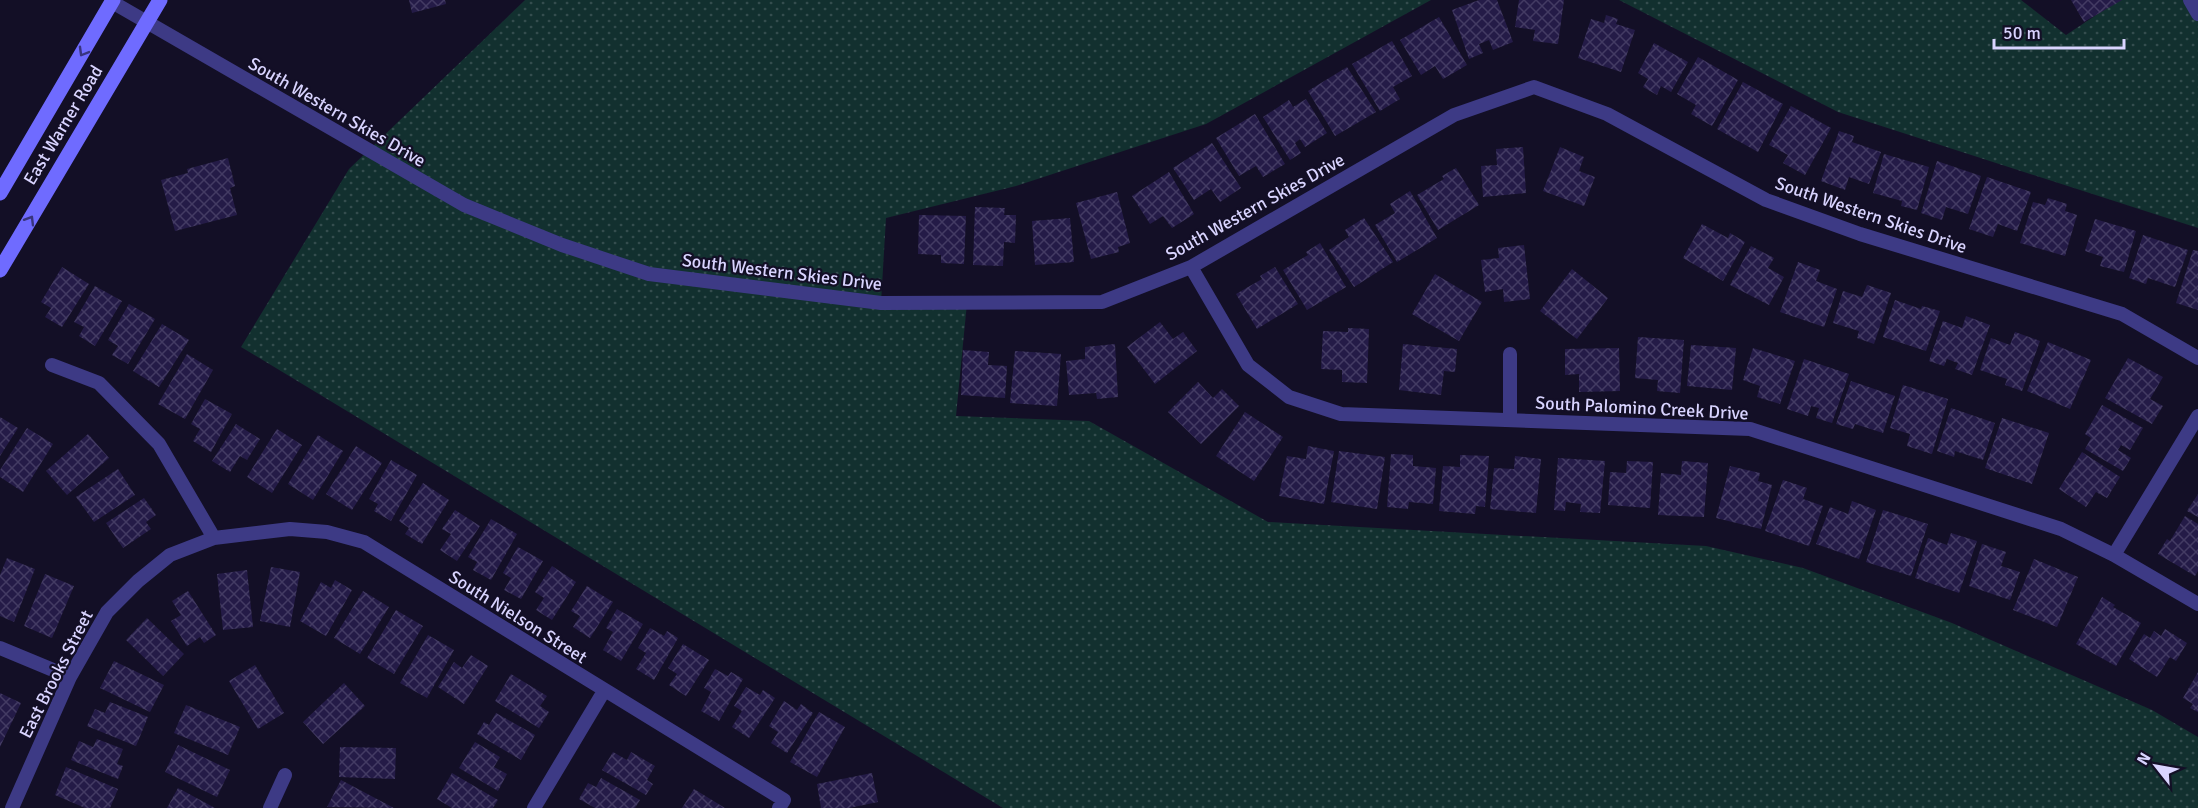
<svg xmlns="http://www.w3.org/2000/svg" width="2198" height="808" font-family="Signika,sans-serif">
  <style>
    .grass { fill: url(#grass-dots) }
    .building { fill: url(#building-cross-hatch) }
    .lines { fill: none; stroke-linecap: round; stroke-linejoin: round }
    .minor { stroke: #3d3a85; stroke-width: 14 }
    .secondary { stroke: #6f6bff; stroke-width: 15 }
    .oneway { stroke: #38347d }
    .labels { text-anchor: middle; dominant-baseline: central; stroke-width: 4.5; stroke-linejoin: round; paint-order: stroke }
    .street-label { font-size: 18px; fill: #d9d4ff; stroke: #130f26 }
  </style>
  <defs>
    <pattern id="grass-dots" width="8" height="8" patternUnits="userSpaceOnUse" patternTransform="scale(1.5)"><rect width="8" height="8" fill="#12302f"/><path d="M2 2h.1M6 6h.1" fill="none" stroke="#344d4e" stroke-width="1.8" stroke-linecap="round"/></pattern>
    <pattern id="building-cross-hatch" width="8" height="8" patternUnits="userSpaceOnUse" patternTransform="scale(1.5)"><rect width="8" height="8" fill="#241b47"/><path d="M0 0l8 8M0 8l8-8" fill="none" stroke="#433b63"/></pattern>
  </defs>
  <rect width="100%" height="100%" fill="#130f26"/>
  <path class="grass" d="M525 0H1431L1206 124 1016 186 886 218 881 303H967L956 416 1089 421 1268 522 1706 546 1803 568 1952 623 2152 710 2198 737V808H1003L241 347 349 169Z
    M1619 0H2021L2066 35 2119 0H2198V228L1838 112Z"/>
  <path class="building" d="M409 0H445L446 4 412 13Z
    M1479 0H1497L1513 42 1493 50 1489 40 1479 44 1483 53 1469 59 1452 10Z
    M1519 0H1564L1558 44 1533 41 1535 30 1515 27Z
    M2071 0H2122L2084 22Z
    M1606 15 1618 19 1616 24 1635 30 1621 72 1578 58 1591 19 1604 23Z
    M1439 17 1467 65 1443 79 1435 66 1421 75 1400 40Z
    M1392 41 1412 76 1393 87 1400 99 1380 111 1352 64Z
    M1654 43 1688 62 1671 92 1661 86 1657 95 1643 87 1648 79 1638 73Z
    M1698 57 1738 80 1712 126 1691 114 1696 105 1677 94Z
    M1347 67 1376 112 1335 136 1308 91Z
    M1743 82 1783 104 1758 152 1717 129Z
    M1306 99 1327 133 1305 147 1300 139 1295 143 1301 153 1290 160 1263 117 1289 100 1293 107Z
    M1791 106 1831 128 1805 175 1783 163 1788 155 1769 145Z
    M1255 114 1285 164 1263 177 1256 166 1239 176 1216 138Z
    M1839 131 1854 136 1852 142 1881 152 1869 184 1849 177 1845 190 1821 181Z
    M1212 143 1241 188 1220 202 1211 189 1194 200 1173 168Z
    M1523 147 1526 193 1483 197 1481 166 1497 165 1496 149Z
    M1560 147 1584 157 1579 171 1595 177 1584 206 1543 191Z
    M1884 154 1929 167 1917 210 1901 206 1902 201 1873 193Z
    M228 158 235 186 230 188 237 215 175 231 161 180 188 173 187 169Z
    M1937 161 1981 176 1968 214 1946 207 1942 220 1921 213Z
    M1456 168 1479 205 1438 230 1417 195 1444 179 1442 176Z
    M1169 172 1194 214 1172 228 1163 216 1150 224 1132 196Z
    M1987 177 2031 192 2017 231 1998 224 1993 237 1969 229Z
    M1410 191 1437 238 1397 262 1375 225 1395 213 1390 204Z
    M1117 192 1130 243 1118 247 1119 252 1091 259 1076 203Z
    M2048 198 2067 204 2065 211 2077 215 2065 256 2020 243 2033 202 2045 205Z
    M975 207 1005 208 1004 215H1016L1015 243 1004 242 1003 266 973 265Z
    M919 215 966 216 964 264 941 263V255L918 254Z
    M1070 218 1074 262 1035 265 1032 221Z
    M1364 218 1393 262 1354 287 1329 250 1349 237 1345 230Z
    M2095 219 2136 231 2124 272 2100 266 2103 257 2085 251Z
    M1702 224 1728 238 1730 233 1745 242 1723 281 1683 258Z
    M2143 235 2188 250 2175 287 2148 278 2146 284 2129 278Z
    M1320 243 1346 287 1307 310 1283 270 1308 255 1306 252Z
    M1524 245 1530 299 1504 302 1503 289 1485 292 1481 260 1499 258 1498 248Z
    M1751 246 1774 258 1768 268 1784 277 1769 305 1730 285Z
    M2193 250 2198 251V310L2176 303Z
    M1798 262 1820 270 1816 281 1837 289 1824 327 1780 312Z
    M62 267 89 284 62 327 45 317 51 308 41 302Z
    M1275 267 1298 304 1257 329 1236 294 1262 279 1260 276Z
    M1572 269 1608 298 1577 339 1540 311Z
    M1435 274 1482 302 1459 341 1412 314Z
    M1867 285 1891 293 1874 344 1857 338 1859 331 1833 323 1843 291 1862 297Z
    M95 286 122 301 95 346 79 336 84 327 74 322Z
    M1895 300 1921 309 1922 306 1940 311 1926 351 1883 337Z
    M129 304 155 319 128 364 112 355 118 346 108 340Z
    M1966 316 1990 325 1972 375 1955 369 1958 363 1947 359 1944 366 1929 361 1943 321 1962 328Z
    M1160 322 1173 339 1183 332 1197 351 1155 384 1127 347Z
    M162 324 189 340 159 387 133 371Z
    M1348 328 1369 329 1367 383 1342 382V370L1321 369 1323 331 1348 332Z
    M2015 332 2040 341 2022 391 2005 385 2007 379 1980 370 1991 338 2010 345Z
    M1638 337 1684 340 1680 393 1657 391 1658 380 1635 378Z
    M2048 342 2091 360 2070 409 2027 391Z
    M1115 344 1118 397 1097 399 1096 393 1069 395 1066 361 1085 359V347Z
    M1403 344 1457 349 1455 372 1444 371 1441 395 1399 390Z
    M1691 345 1736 348 1732 390 1687 386Z
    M1619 348 1620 391 1579 392V374L1565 375V349Z
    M1753 348 1795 361 1780 404 1757 397 1760 386 1743 380Z
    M963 350 989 352 988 365 1007 366 1005 398 961 395Z
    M1015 351 1061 354 1057 406 1010 403Z
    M187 354 213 370 185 419 158 404Z
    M2128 358 2163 377 2150 399 2163 406 2152 424 2105 398Z
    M1804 359 1849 374 1832 423 1816 418 1819 408 1811 406 1808 416 1787 409Z
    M1851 381 1895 396 1883 433 1855 424 1853 429 1836 424Z
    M1198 382 1213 398 1222 389 1239 406 1201 444 1168 412Z
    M1903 385 1948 399 1932 454 1907 446 1910 434 1890 428Z
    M205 399 232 414 211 452 193 441 200 429 191 424Z
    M2102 405 2143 428 2130 450 2121 445 2118 450 2131 458 2123 471 2085 449 2091 438 2085 434Z
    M1951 408 1995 423 1983 460 1955 451 1954 457 1937 451Z
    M1245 412 1283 437 1254 481 1216 456Z
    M0 417 18 428 0 456Z
    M2002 418 2049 433 2032 484 1985 468Z
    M236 424 260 439 247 460 240 456 230 472 212 461Z
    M27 428 53 444 23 492 0 477V470Z
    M277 429 302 445 272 493 247 477Z
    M88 434 109 458 67 495 46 471Z
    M318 435 343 451 313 500 288 484Z
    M356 446 382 463 352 510 326 494Z
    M1308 446 1334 451 1324 504 1279 496 1287 456 1306 459Z
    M1339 451 1385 457 1377 509 1331 502Z
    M2082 452 2120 477 2107 498 2096 492 2086 507 2059 489Z
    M1391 454 1413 455V466L1436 468 1433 504 1409 502 1408 509 1387 507Z
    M1460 455 1489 456 1485 507 1476 506 1475 514 1439 511 1443 466 1460 467Z
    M1515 456 1541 459 1536 513 1490 509 1494 468 1514 469Z
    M1558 458 1605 461 1600 513 1580 512 1581 504 1566 502 1565 511 1554 510Z
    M391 460 417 475 391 521 374 511 378 504 369 499Z
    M1627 461 1653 462 1650 508 1608 505 1610 472 1626 473Z
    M1682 461 1708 463 1704 517 1658 515 1661 473 1681 475Z
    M1730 466 1760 473 1758 481 1772 485 1761 529 1716 518Z
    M118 469 135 495 94 522 76 497Z
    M1783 480 1807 488 1803 499 1823 506 1809 546 1765 531Z
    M423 483 449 500 422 544 405 534 409 528 399 521Z
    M2198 494V517L2187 511Z
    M144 498 156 515 146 522 151 529 123 548 106 523Z
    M1852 501 1876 510 1859 559 1816 544 1830 507 1848 514Z
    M455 510 480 526 457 561 440 550 451 534 442 529Z
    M1883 510 1928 524 1911 576 1866 562Z
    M2185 516 2198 524V571L2195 576 2158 554 2167 539 2170 541Z
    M491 519 517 534 491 580 473 570 477 562 468 557Z
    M1951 533 1977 541 1959 593 1915 578 1928 538 1947 545Z
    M1982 544 2006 552 2001 566 2020 572 2010 600 1969 586Z
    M518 547 543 561 521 599 504 590 511 578 503 573Z
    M7 558 35 569 14 622 0 616V575Z
    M2034 559 2078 577 2057 627 2013 610Z
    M552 566 576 582 552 620 536 610 544 598 535 592Z
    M271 567 300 572 290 627 260 621Z
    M247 570 253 627 223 630 217 574Z
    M45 574 74 586 52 638 24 626Z
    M335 580 352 590 326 636 300 621 321 582 331 588Z
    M587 586 613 602 590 638 573 627 580 616 571 611Z
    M188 591 216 635 204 643 200 637 187 646 171 621 181 615 172 601Z
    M363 591 389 607 360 654 334 638Z
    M2102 597 2115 605 2113 607 2141 623 2116 666 2076 644Z
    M617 609 643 624 621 661 603 650 613 632 606 628Z
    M396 610 423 626 394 674 367 658Z
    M147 618 184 654 163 676 126 640Z
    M650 628 664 636 667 631 678 638 654 680 636 669 646 653 638 648Z
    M2165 629 2187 643 2176 661 2170 657 2157 677 2129 659 2144 634 2150 638 2154 631 2161 636Z
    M428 635 454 650 427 698 400 683Z
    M683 644 709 660 686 696 669 685 677 674 668 668Z
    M471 655 488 666 464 704 438 687 454 662 462 668Z
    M114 661 164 685 150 712 100 688Z
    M255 665 284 713 258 729 229 681Z
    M715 669 728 676 731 672 743 679 719 721 701 711 711 692 704 688Z
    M2198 672V712L2190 708 2193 704 2183 698Z
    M511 674 547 696 540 706 549 712 539 728 495 701Z
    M344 683 365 706 323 744 303 722Z
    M746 687 760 695 763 690 775 698 749 738 732 727 742 711 734 706Z
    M0 693 21 703 0 747Z
    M784 701 797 710 801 704 813 713 787 753 771 743 778 732 769 726Z
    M110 702 148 717 136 746 87 726 95 709 105 713Z
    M186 705 240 727 228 755 174 733Z
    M819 712 845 727 817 777 790 762Z
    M496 713 535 735 521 760 477 734 484 722 489 725Z
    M97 739 123 749 117 764 123 766 118 779 71 760 79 741 93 747Z
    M475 742 500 757 494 767 507 774 498 791 459 768Z
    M178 745 230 770 217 797 165 772Z
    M340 747 396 748 395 779 339 777Z
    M613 752 627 760 631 752 655 766 647 780 653 784 646 795 602 770Z
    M66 767 118 789 110 808H85L55 795Z
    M452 773 498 800 493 808H452L437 799Z
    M872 773 878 802 849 808H821L817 784Z
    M601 778 640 800 635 808H595L579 799 588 783 596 787Z
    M341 780 394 808 327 807Z
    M178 788 215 808H167Z
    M694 789 725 808H682Z"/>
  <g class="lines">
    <path class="minor" d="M2190 0 2198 14
      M112 2 464 205 562 245 649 274 881 303 1102 302 1191 267 1454 115 1534 87 1607 114 1766 200 1860 234 2122 314 2198 358
      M1191 267 1248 365 1289 397 1341 414 1750 429 2061 529 2114 555 2198 604
      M52 365 99 383 159 444 214 538
      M1510 420V354
      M2114 555 2198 416
      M0 648 70 677
      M12 808 70 677 107 612 138 581 170 555 214 538 290 529 327 532 364 542 784 800 779 808
      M270 808 285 775
      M534 808 604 691"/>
    <path class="secondary" d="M0 193 113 0
      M0 270 160 0"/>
  </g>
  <defs><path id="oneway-chevron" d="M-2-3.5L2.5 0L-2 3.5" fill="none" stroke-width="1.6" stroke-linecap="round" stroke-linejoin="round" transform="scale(1.5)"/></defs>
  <g class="oneway">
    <use href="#oneway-chevron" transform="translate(83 52) rotate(120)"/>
    <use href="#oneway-chevron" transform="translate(30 220) rotate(-59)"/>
  </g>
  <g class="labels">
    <g class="street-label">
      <text transform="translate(337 112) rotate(30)">South Western Skies Drive</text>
      <text transform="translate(63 125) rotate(-59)">East Warner Road</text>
      <text transform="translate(1255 207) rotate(-29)">South Western Skies Drive</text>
      <text transform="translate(1871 215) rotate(19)">South Western Skies Drive</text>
      <text transform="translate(782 272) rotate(7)">South Western Skies Drive</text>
      <text transform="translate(1642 408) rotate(3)">South Palomino Creek Drive</text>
      <text transform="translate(518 617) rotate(32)">South Nielson Street</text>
      <text transform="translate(56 674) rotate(-63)">East Brooks Street</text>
    </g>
  </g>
  <g transform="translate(2156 766) rotate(301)" stroke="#130f26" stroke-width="4.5" paint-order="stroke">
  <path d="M0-4.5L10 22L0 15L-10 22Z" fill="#d9d4ff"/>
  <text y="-9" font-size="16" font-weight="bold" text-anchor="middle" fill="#d9d4ff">N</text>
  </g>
  <path d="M1994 39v9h130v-9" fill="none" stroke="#d9d4ff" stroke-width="3"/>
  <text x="2003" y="39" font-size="18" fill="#d9d4ff" stroke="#130f26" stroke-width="4.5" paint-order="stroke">50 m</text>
</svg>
